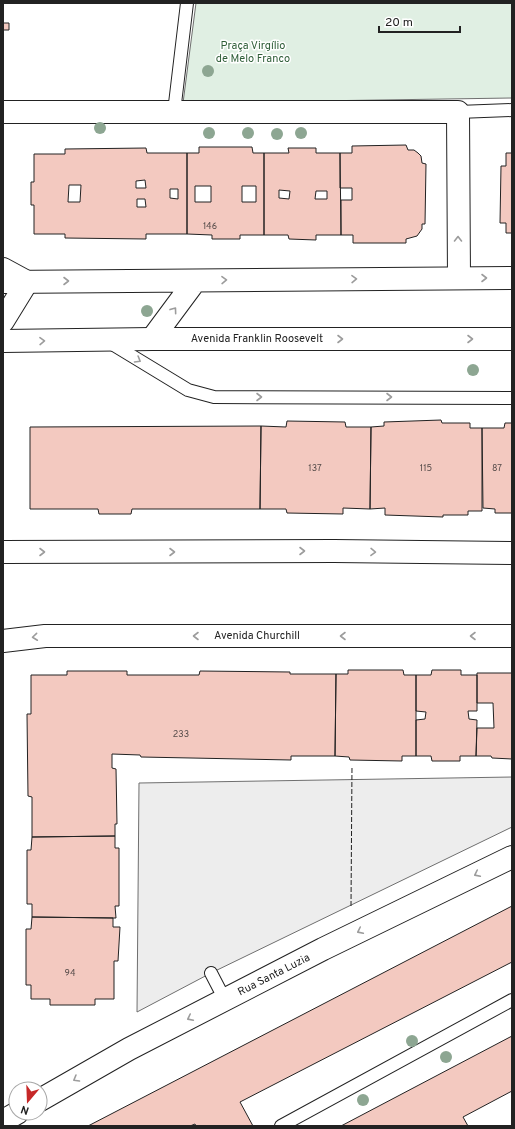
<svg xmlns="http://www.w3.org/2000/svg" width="515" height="1129" font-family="Overpass,sans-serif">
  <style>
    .green { fill: #e0efe3; stroke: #6f6f6f }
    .parking { fill: #ededed; stroke: #6f6f6f }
    .building { fill: #f3c9c0; stroke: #222; fill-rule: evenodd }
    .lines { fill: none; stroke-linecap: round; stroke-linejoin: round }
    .lane-casing { stroke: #222; stroke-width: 14 }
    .street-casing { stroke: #222; stroke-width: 24 }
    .secondary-casing { stroke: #222; stroke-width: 24 }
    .primary-casing { stroke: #222; stroke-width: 24 }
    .lane { stroke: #fff; stroke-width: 12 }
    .street { stroke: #fff; stroke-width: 22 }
    .secondary { stroke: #fff; stroke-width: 22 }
    .primary { stroke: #fff; stroke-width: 22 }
    .fence { stroke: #222; stroke-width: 1; stroke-dasharray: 5 2; stroke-linecap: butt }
    .tree { fill: #8da692 }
    .oneway { stroke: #9c9c9c }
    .labels { text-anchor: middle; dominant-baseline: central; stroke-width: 3; stroke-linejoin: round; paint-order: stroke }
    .number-label { font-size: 9px; fill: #564c4a }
    .park-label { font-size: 11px; fill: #2f5e38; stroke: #fff }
    .street-label { font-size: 11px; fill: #222; stroke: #fff }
  </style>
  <rect width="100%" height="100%" fill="#fff"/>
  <path class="green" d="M196 3H512V98L183 103Z"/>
  <path class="parking" d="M512 777V827L211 973 137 1012 139 783Z"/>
  <path class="building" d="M3 23H9V30H3Z
    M406 145 408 150H414L418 153 421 156 422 163 426 164 425 224H422V229L417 236 406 239V243H353V235H341V200H352V188H340V153H352V146Z
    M199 147H252L253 153H264V235H240V239H212V235L187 234V153H199ZM195 186H211V202H195ZM242 186H256V202H242Z
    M146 148 147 153H187V234H146V239L65 238V234H34V205H31V182H34V154H65V149ZM145 180 146 188H136V181ZM69 185H81L80 202H68ZM170 189H178V199L170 198ZM137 199H145L146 207H137Z
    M288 148H316V153H340L341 235H316V240L289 239 288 235H264V153H289ZM279 190 290 191 289 199 279 198ZM316 191H327V199H315Z
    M506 153H512V233H506V223H500L501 166H506Z
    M441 420 442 423H470V428H482V511H468V515H443V517L385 515V508L370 509 371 427 384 426V422Z
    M287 421 345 422 346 427H371L370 509 343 508V514L287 513 286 509H260L261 426 286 427Z
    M505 423H512V513H495V509L483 508 482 428H504Z
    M261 426 260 509H132L131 514H99L98 509H30V427Z
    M348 670H403L404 675H416V756H402V761L350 760 349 757 335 756 336 674H348Z
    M432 670H461V675H477V711H468L469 719 477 720 476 756H460V761H432L431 756H416V720L425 719 426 712 416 711V675H431Z
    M67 671H127V675H199L200 671 290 672V674H336L335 756H291V760L141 757 140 755 112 754V768L116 769 117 824H115V836L32 837V797L28 796 27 714H31V675H67Z
    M477 673H512V759L492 758 491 756H476L477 728H494L493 703H477Z
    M115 836V848H119V906H115L116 918 32 917V904H27V850H31L32 837Z
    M512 906V962L240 1102 253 1126H196L195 1124 190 1126H88Z
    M32 917 113 918V927H120L118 961H114V999H95V1005H50V999H31V985H26V929H31Z
    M512 1036V1091L463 1117 468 1126H341Z"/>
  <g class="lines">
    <defs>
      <path id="lane" d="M174 112 187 3
        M458 112 512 110
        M109 342 188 390 214 397 512 398
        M211 973 225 1000
        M281 1126 512 1000"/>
      <path id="street" d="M3 112H458L459 278"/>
      <path id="secondary" d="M3 269 27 282 3 321
        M3 341 152 339H512
        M3 552 334 551 512 553
        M3 641 45 636H512
        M40 1100 129 1049 323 949 512 857
        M3 1121 17 1113"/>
      <path id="primary" d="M3 282 512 278
        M152 339 195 281"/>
    </defs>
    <use href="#lane" class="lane-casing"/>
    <use href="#street" class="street-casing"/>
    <use href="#secondary" class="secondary-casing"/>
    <use href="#primary" class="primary-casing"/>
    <use href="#lane" class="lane"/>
    <use href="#street" class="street"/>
    <use href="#secondary" class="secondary"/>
    <use href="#primary" class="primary"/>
    <path class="fence" d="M351 906 352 766"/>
  </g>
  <g class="tree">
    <circle cx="208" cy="71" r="6"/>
    <circle cx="100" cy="128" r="6"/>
    <circle cx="209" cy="133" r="6"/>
    <circle cx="248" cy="133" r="6"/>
    <circle cx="301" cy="133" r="6"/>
    <circle cx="277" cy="134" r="6"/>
    <circle cx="147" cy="311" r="6"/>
    <circle cx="473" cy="370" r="6"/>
    <circle cx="412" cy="1041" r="6"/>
    <circle cx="446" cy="1057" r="6"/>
    <circle cx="363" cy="1100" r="6"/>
  </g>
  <defs><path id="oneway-chevron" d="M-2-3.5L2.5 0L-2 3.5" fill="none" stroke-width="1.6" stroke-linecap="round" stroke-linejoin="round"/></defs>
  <g class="oneway">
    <use href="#oneway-chevron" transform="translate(458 239) rotate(-90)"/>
    <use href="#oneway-chevron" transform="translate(484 278)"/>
    <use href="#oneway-chevron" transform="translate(354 279) rotate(-1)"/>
    <use href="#oneway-chevron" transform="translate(224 280) rotate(-1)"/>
    <use href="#oneway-chevron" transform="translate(66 281)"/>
    <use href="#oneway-chevron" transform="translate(174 310) rotate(-54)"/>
    <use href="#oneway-chevron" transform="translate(340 339)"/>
    <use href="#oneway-chevron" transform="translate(470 339)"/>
    <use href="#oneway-chevron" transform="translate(42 341) rotate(-1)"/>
    <use href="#oneway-chevron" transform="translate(138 360) rotate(31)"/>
    <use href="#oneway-chevron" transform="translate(259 397)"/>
    <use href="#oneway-chevron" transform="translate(389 397)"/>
    <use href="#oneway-chevron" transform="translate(302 551)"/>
    <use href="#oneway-chevron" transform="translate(42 552)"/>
    <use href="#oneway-chevron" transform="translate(172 552)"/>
    <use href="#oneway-chevron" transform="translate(373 552) rotate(1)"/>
    <use href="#oneway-chevron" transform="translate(196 636) rotate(180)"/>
    <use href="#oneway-chevron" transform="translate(343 636) rotate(180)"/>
    <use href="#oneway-chevron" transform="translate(473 636) rotate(180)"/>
    <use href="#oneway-chevron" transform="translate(35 637) rotate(174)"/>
    <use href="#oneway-chevron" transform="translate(477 874) rotate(154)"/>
    <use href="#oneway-chevron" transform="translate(360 931) rotate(154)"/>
    <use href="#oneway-chevron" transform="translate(190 1018) rotate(153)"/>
    <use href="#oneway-chevron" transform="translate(76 1079) rotate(150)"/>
  </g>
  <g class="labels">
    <g class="number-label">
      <text x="210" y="226">146</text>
      <text x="315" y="468">137</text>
      <text x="426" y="468">115</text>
      <text x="497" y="468">87</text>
      <text x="181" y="734">233</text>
      <text x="70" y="973">94</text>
    </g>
    <g class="park-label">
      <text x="253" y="46">Praça Virgílio<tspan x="253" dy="13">de Melo Franco</tspan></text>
    </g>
    <g class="street-label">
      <text x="257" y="339">Avenida Franklin Roosevelt</text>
      <text x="257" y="636">Avenida Churchill</text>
      <text transform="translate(274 975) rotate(-27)">Rua Santa Luzia</text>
    </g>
  </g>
  <rect width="515" height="1129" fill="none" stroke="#222222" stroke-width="8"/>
  <g transform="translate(28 1101) rotate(199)"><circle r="19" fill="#ffffff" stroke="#a7a7a7"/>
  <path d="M0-3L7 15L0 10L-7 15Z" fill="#c62828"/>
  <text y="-6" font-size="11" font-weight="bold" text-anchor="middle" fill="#222222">N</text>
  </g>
  <path d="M379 26v6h81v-6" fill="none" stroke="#222222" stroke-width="2"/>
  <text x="385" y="26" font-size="12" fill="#222222" stroke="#ffffff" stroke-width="3" paint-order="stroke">20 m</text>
</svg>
